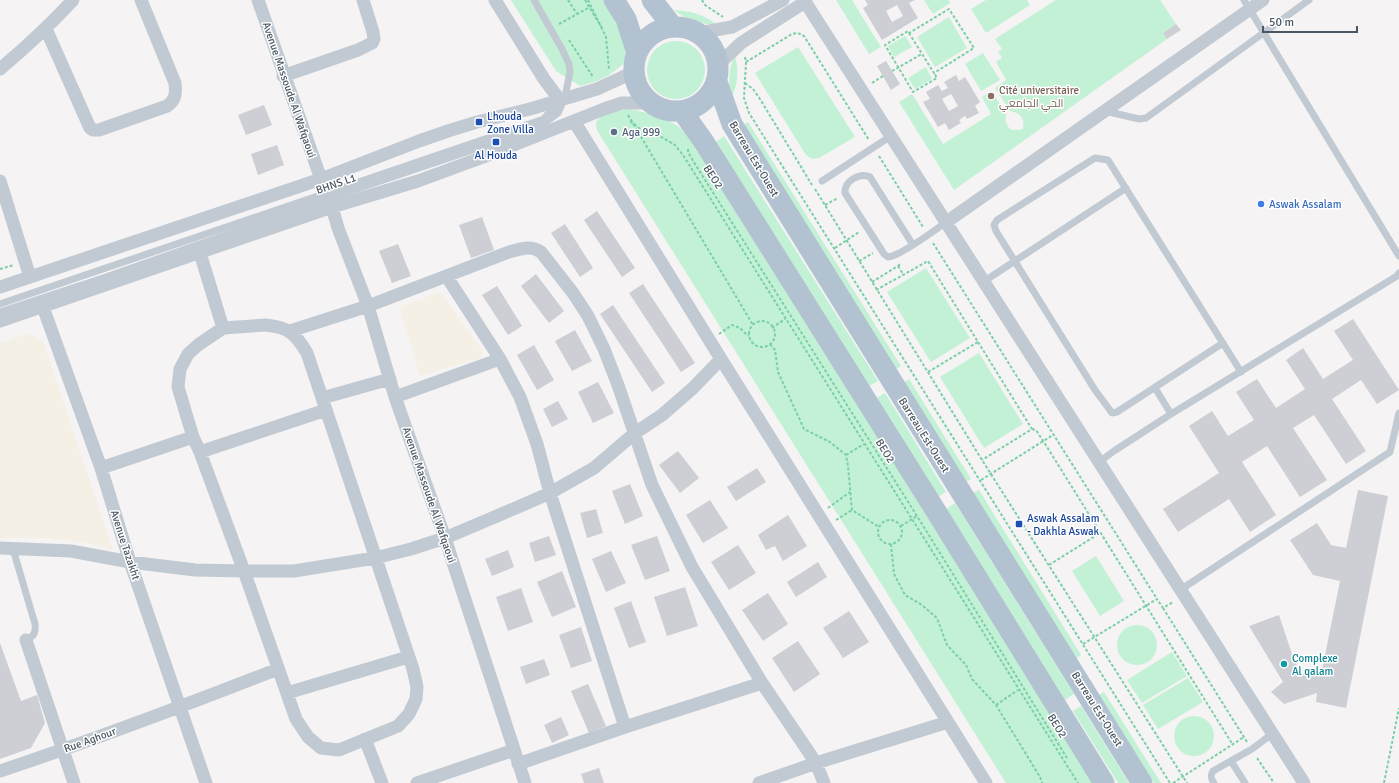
<svg xmlns="http://www.w3.org/2000/svg" width="1399" height="783" font-family="Signika,Cairo,sans-serif">
  <style>
    .green { fill: #c3f1d5 }
    .sand { fill: #f5f0e5 }
    .building { fill: #cdcfd5; fill-rule: evenodd }
    .lines { fill: none; stroke-linecap: round; stroke-linejoin: round }
    .path { stroke: #7ad0a6; stroke-width: 2; stroke-dasharray: 3 2; stroke-linecap: butt }
    .service { stroke: #c1cad2; stroke-width: 7 }
    .minor { stroke: #c1cad2; stroke-width: 13 }
    .primary { stroke: #b3c2d1; stroke-width: 21 }
    .education-dot { fill: #8d6e63; stroke: #fff; stroke-width: 1.5 }
    .transit-dot { fill: #1a4fb4; stroke: #fff; stroke-width: 1.5 }
    .service-dot { fill: #5c6f8a; stroke: #fff; stroke-width: 1.5 }
    .shop-dot { fill: #3f7fe0; stroke: #fff; stroke-width: 1.5 }
    .culture-dot { fill: #0f9aa8; stroke: #fff; stroke-width: 1.5 }
    .labels { text-anchor: middle; dominant-baseline: central; stroke-width: 3; stroke-linejoin: round; paint-order: stroke }
    .street-label { font-size: 11px; fill: #4a5661; stroke: #fff }
    .education-label { font-size: 11px; fill: #785e54; stroke: #fff; text-anchor: start }
    .transit-label { font-size: 11px; fill: #164399; stroke: #fff; text-anchor: start }
    .service-label { font-size: 11px; fill: #4e5e75; stroke: #fff; text-anchor: start }
    .shop-label { font-size: 11px; fill: #366cbe; stroke: #fff; text-anchor: start }
    .culture-label { font-size: 11px; fill: #0d838f; stroke: #fff; text-anchor: start }
  </style>
  <rect width="100%" height="100%" fill="#f5f3f3"/>
  <path class="green" d="M511 0H605L626 44 625 62C612 75 598 82 580 86L556 71Z
    M836 0H852L881 47 869 54Z
    M924 0H948L950 3 933 14Z
    M986 0H1027L1030 5 986 33 971 9Z
    M1056 0H1160L1176 24 1163 33 1167 39 954 190 899 102 912 94 943 144 991 114 982 97 991 91C995 97 1004 108 1006 115 1006 117 1005 120 1006 122 1008 131 1015 131 1023 129 1025 118 1020 113 1010 111L995 88 1006 80 996 62 1002 58 998 52 1002 49 995 39Z
    M674 10C691 11 703 14 716 24 702 25 686 20 674 10Z
    M949 17 967 48 935 67 917 37Z
    M905 36 912 47 894 57 888 46Z
    M647 70a29 29 0 1 1 58 0a29 29 0 1 1-58 0Z
    M798 47 855 137 819 158 812 159 806 155 755 73Z
    M983 53 1000 80 981 91 965 64Z
    M735 56C739 71 738 84 731 99 728 84 728 69 735 56Z
    M926 67 932 79 915 89 908 78Z
    M626 109C638 109 670 120 679 127 686 133 692 141 699 148L1094 783H1006L598 132C589 115 614 112 626 109Z
    M748 122 901 366 895 370 742 125Z
    M724 136 878 381 869 386 716 142Z
    M926 268 970 338 931 362 887 292Z
    M979 353 1023 424 984 448 940 377Z
    M909 379 971 479 965 482 904 383Z
    M885 393 946 492 938 497 877 398Z
    M979 490 1081 655 1076 659 973 493Z
    M955 503 1074 694 1065 700 946 509Z
    M1096 556 1124 601 1100 616 1072 571Z
    M1117 645a20 20 0 1 1 40 0a20 20 0 1 1-40 0Z
    M1172 652 1187 676 1142 703 1127 680Z
    M1188 678 1203 702 1158 729 1143 705Z
    M1104 692 1161 783H1154L1099 695Z
    M1081 706 1129 783H1118L1073 711Z
    M1174 736a20 20 0 1 1 40 0a20 20 0 1 1-40 0Z"/>
  <path class="sand" d="M440 292 483 351 480 358 420 376 399 307Z
    M29 333 43 342 113 550 87 543 49 538H0V343Z"/>
  <path class="building" d="M865 0H915L909 3 918 18 882 40 863 8 868 5ZM897 5 903 16 892 22 886 11Z
    M1176 24 1181 30 1167 39 1163 33Z
    M886 61 900 84 891 90 877 66Z
    M956 75 959 81 965 77 980 102 975 106 979 113 967 119 965 116 959 120 961 123 949 130 945 123 938 127 923 102 930 99 926 92 938 85 942 91 948 88 944 82ZM951 94 958 106 949 111 942 99Z
    M264 105 272 125 246 135 238 115Z
    M277 145 284 165 258 175 251 154Z
    M597 211 635 268 622 277 584 220Z
    M482 217 494 250 471 258 459 225Z
    M565 224 593 268 580 277 551 233Z
    M398 244 411 276 392 283 379 251Z
    M536 274 564 311 549 323 521 286Z
    M643 284 695 363 681 372 629 293Z
    M497 286 522 326 508 335 482 295Z
    M613 305 665 383 652 392 600 314Z
    M1353 319 1399 390 1377 404 1361 380 1332 399 1366 451 1346 464 1314 415 1293 428 1327 480 1300 497 1267 446 1242 462 1276 515 1250 532 1229 499 1178 532 1163 509 1219 473 1189 426 1212 411 1228 436 1254 420 1236 392 1257 379 1276 408 1305 389 1286 360 1303 348 1323 379 1353 360 1334 331Z
    M575 330 592 361 572 371 555 341Z
    M534 345 554 380 537 390 517 355Z
    M598 382 614 413 593 423 578 392Z
    M558 401 568 419 552 427 543 409Z
    M678 451 699 478 680 493 659 465Z
    M757 468 766 482 736 501 727 487Z
    M630 484 643 516 625 524 612 491Z
    M1358 490 1388 496 1346 708 1316 702 1317 693 1284 704 1271 692 1283 682 1249 626 1279 615 1293 657 1301 674 1322 670 1340 581 1313 575 1290 540 1317 523 1331 545 1346 548Z
    M710 500 728 528 703 543 686 515Z
    M596 509 603 533 587 538 580 513Z
    M788 515 807 546 783 561 775 546 766 550 758 535Z
    M549 536 556 555 535 562 529 543Z
    M657 536 670 571 645 580 631 545Z
    M738 545 756 573 729 590 711 562Z
    M508 550 514 567 492 576 485 559Z
    M611 551 626 583 606 592 592 559Z
    M818 562 827 577 796 597 787 582Z
    M562 571 576 607 552 617 537 582Z
    M685 587 698 626 667 636 654 597Z
    M521 588 533 622 508 631 496 597Z
    M768 593 788 624 763 641 742 610Z
    M631 601 646 642 629 648 614 608Z
    M849 611 869 642 843 658 823 628Z
    M581 627 592 661 571 668 559 635Z
    M798 641 820 674 794 692 772 658Z
    M0 643 21 701 37 695 45 723 31 748 0 759Z
    M544 659 550 675 526 684 520 667Z
    M588 684 606 726 589 733 571 691Z
    M561 717 569 735 552 743 544 725Z
    M599 768 604 783H584L581 774Z"/>
  <g class="lines">
    <path class="path" d="M568 0 577 14
      M585 0 602 28
      M588 0 606 37 609 69
      M702 0 705 5 723 17
      M559 24 590 7
      M909 33 934 73 974 48 949 9 909 33 908 31 885 45 913 92 937 78 934 73
      M569 40 593 77
      M745 57 746 62 744 98 749 113 1170 783
      M746 62 792 34 798 33 804 36 869 140
      M892 71 922 54
      M745 83 753 89 760 99 812 185
      M872 83 883 76
      M628 115 753 325
      M630 121 640 129 651 135 661 137 675 145 683 155 1078 783
      M688 149V152L695 164 917 516 1067 758
      M879 156 923 227
      M815 189 982 460 1187 783
      M825 205 838 198
      M933 243 1157 599
      M835 248 859 232
      M859 261 873 253
      M898 266 903 274
      M0 269 14 265
      M872 282 901 264
      M876 290 928 261 978 342 928 372
      M749 334a13 13 0 1 1 26 0a13 13 0 1 1-26 0Z
      M772 328 785 319
      M719 334 732 325 740 328 748 336
      M978 342 1032 429 982 460
      M770 344 775 350 778 372 804 429 830 442 846 455 848 466 852 510 879 527
      M1032 429 1036 430 1047 447 1233 745
      M846 455 864 444
      M981 480 1053 435
      M828 508 850 492
      M878 532a12 12 0 1 1 24 0a12 12 0 1 1-24 0Z
      M836 520 852 510
      M901 526 917 516
      M891 544 894 574 905 595 922 605 937 618 947 645 966 665 972 679 996 705 1040 777 1042 783
      M1049 565 1100 533
      M1163 608 1247 742
      M1083 644 1157 599 1163 608 1173 602
      M996 705 1018 690
      M1257 758 1274 783
      M1173 783 1244 737
      M1384 783 1399 708"/>
    <path class="service" d="M1244 0 1399 256
      M1105 111 1139 119 1146 118 1309 0
      M822 181 891 136
      M913 245 870 177C860 172 844 181 845 193L884 254 888 257C900 256 934 231 945 223
      M983 282 1126 188
      M0 304 544 119 557 102
      M0 312 103 278 342 194 538 128 558 113 565 97 570 72 569 64 562 49 534 0
      M1223 343 1117 412 1112 413 1095 390 996 231 994 225 997 220 1095 158 1108 160C1152 231 1197 301 1241 372
      M1155 388 1171 414
      M1099 462 1114 451 1171 414 1397 276 1399 273
      M13 549 35 624C36 633 34 636 26 640
      M1180 590 1390 452 1399 413
      M1231 761 1245 783
      M1214 783C1211 779 1210 776 1213 771L1252 749 1272 734"/>
    <path class="minor" d="M258 0 321 179
      M495 0 544 79 559 99
      M804 0 1304 783
      M46 29 90 128 93 130H99L167 106C176 100 176 93 175 83L141 0
      M698 33 732 27 783 0
      M718 65 741 43 805 2
      M0 69C26 47 50 25 73 0
      M283 76 358 50 372 43 374 39 373 32 363 0
      M574 121 721 359 986 783
      M0 181 30 277
      M332 207 338 228 368 306 395 397 445 538 525 783
      M945 223 1263 0
      M200 253 223 328
      M447 277 500 359 520 397 537 444 550 493 625 727
      M0 287 321 179 419 141 448 131 477 122 530 109 597 89 634 72
      M43 307 101 468 130 562 206 783
      M0 321 332 207 418 181 486 156 604 109 622 103H651
      M266 325C288 327 296 334 307 353L413 669 417 687 416 699 409 714 398 726 339 750 321 748 308 737 296 719 244 571 200 452 193 437 178 387 180 369 188 354 198 345 223 328Z
      M290 331 368 306 509 252C521 249 530 245 541 252L573 293 588 316 604 349 618 385 652 485 692 567 762 683 816 763 824 783
      M395 397 500 359
      M322 398 390 379
      M200 452 326 410
      M101 468 193 437
      M0 548 71 551 130 562 195 570 244 571H294L375 558 411 549 445 538 525 504 550 493 594 468 635 433 662 415 693 388 721 359
      M26 640 74 783
      M287 693 408 657
      M365 739 382 783
      M518 764 625 727 762 683
      M0 771C94 740 186 705 278 669
      M417 783 514 750
      M759 783 816 763 948 722"/>
    <path class="primary" d="M614 0 626 19 637 53
      M652 0 673 27
      M634 69a42 42 0 1 1 84 0a42 42 0 1 1-84 0Z
      M717 82 732 124 1142 783
      M682 111 704 142 934 508 1104 783"/>
  </g>
  <circle class="education-dot" cx="991" cy="96" r="4"/>
  <g class="transit-dot">
    <rect x="475" y="118" width="8" height="8" rx="2"/>
    <rect x="492" y="138" width="8" height="8" rx="2"/>
    <rect x="1015" y="520" width="8" height="8" rx="2"/>
  </g>
  <circle class="service-dot" cx="614" cy="132" r="4"/>
  <circle class="shop-dot" cx="1261" cy="204" r="4"/>
  <circle class="culture-dot" cx="1284" cy="664" r="4"/>
  <g class="labels">
    <g class="street-label">
      <text transform="translate(289 90) rotate(71)">Avenue Massoude Al Wafqaoui</text>
      <text transform="translate(754 159) rotate(59)">Barreau Est-Ouest</text>
      <text transform="translate(713 177) rotate(57)">BEO2</text>
      <text transform="translate(336 184) rotate(-19)">BHNS L1</text>
      <text transform="translate(924 435) rotate(58)">Barreau Est-Ouest</text>
      <text transform="translate(885 451) rotate(58)">BEO2</text>
      <text transform="translate(429 495) rotate(71)">Avenue Massoude Al Wafqaoui</text>
      <text transform="translate(125 545) rotate(72)">Avenue Tazakht</text>
      <text transform="translate(1097 709) rotate(58)">Barreau Est-Ouest</text>
      <text transform="translate(1057 726) rotate(58)">BEO2</text>
      <text transform="translate(90 740) rotate(-20)">Rue Aghour</text>
    </g>
    <g class="education-label">
      <text x="999" y="90">Cité universitaire<tspan x="999" dy="13">الحي الجامعي</tspan></text>
    </g>
    <g class="transit-label">
      <text x="487" y="116">Lhouda<tspan x="487" dy="13">Zone Villa</tspan></text>
      <text x="496" y="155" text-anchor="middle">Al Houda</text>
      <text x="1027" y="518">Aswak Assalam<tspan x="1027" dy="13">- Dakhla Aswak</tspan></text>
    </g>
    <g class="service-label">
      <text x="622" y="132">Aga 999</text>
    </g>
    <g class="shop-label">
      <text x="1269" y="204">Aswak Assalam</text>
    </g>
    <g class="culture-label">
      <text x="1292" y="658">Complexe<tspan x="1292" dy="13">Al qalam</tspan></text>
    </g>
  </g>
  <path d="M1263 26v6h94v-6" fill="none" stroke="#4a5661" stroke-width="2"/>
  <text x="1269" y="26" font-size="12" fill="#4a5661" stroke="#ffffff" stroke-width="3" paint-order="stroke">50 m</text>
</svg>
